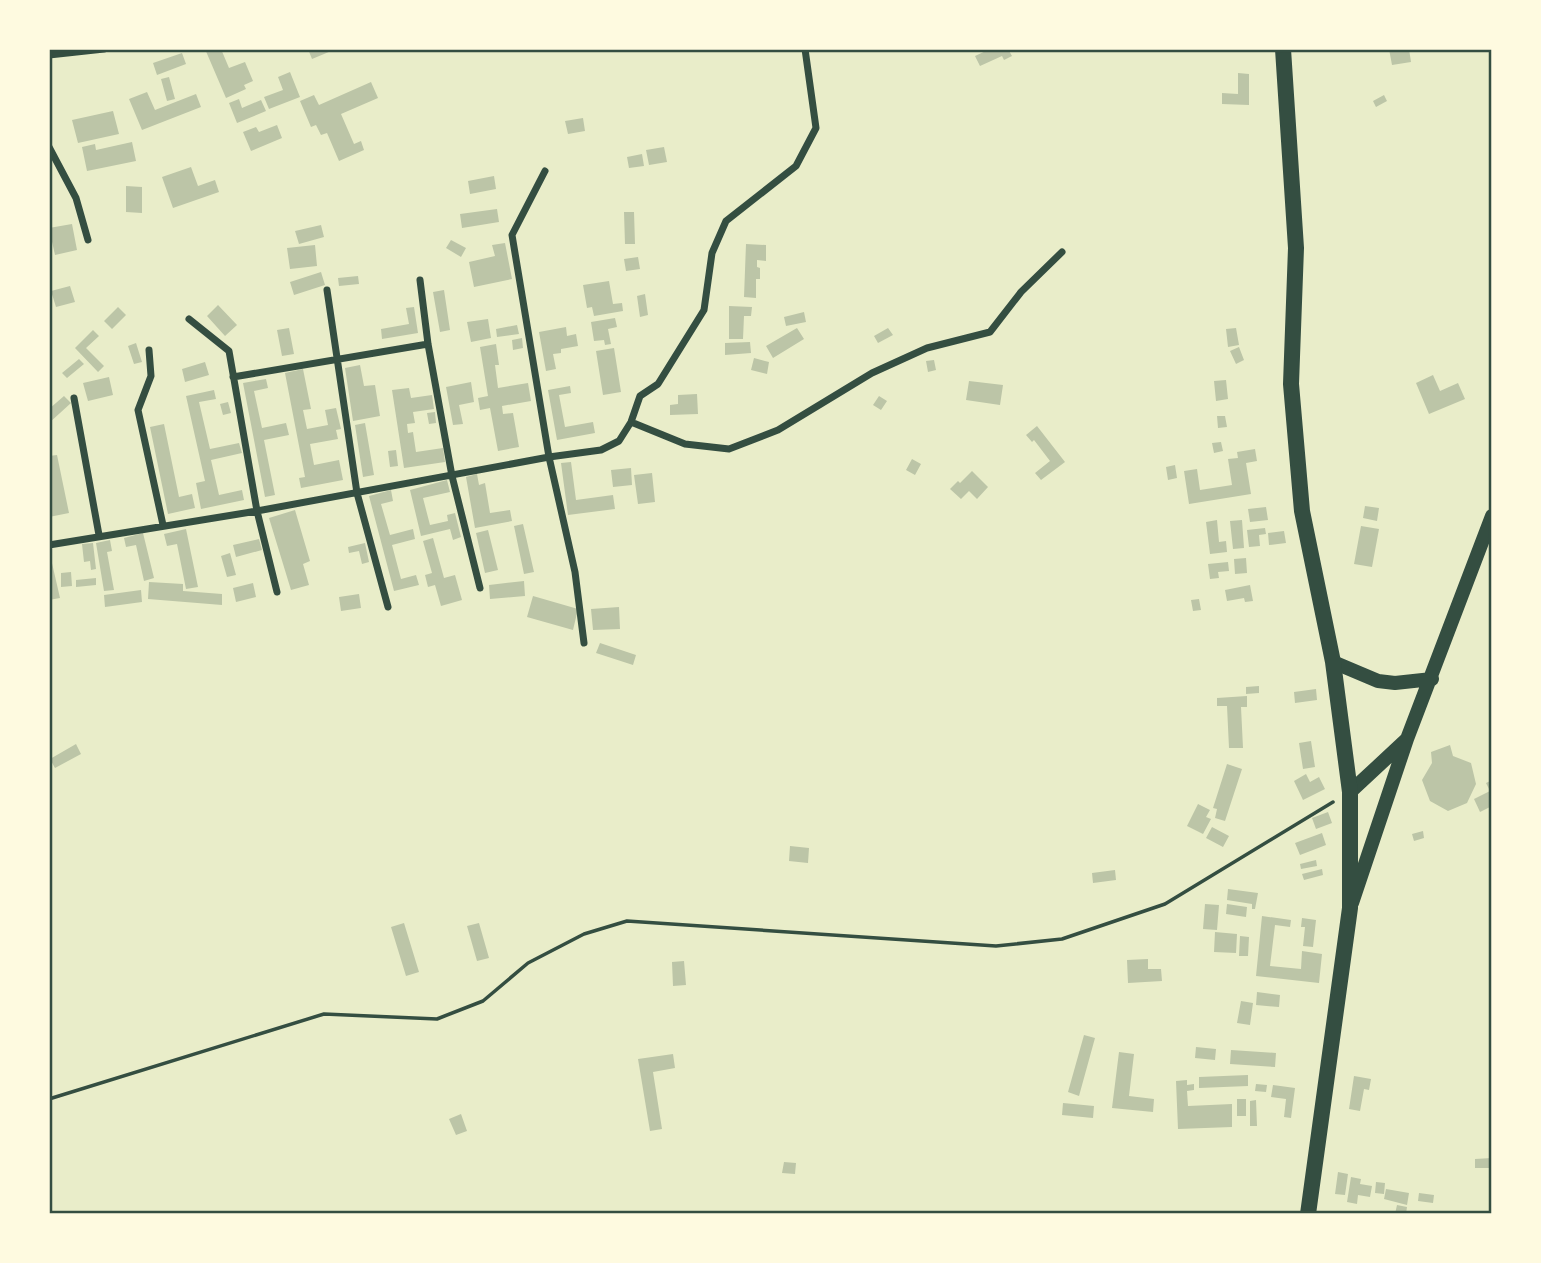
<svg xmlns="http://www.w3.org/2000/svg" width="1541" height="1263" font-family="Manrope,sans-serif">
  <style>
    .building { fill: #bcc5a7 }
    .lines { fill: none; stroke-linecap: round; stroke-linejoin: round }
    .path { stroke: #344e41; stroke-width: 3.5 }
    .minor { stroke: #344e41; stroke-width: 7 }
    .secondary { stroke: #344e41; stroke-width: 14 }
    .primary { stroke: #344e41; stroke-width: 16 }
    .neatline { fill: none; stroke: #344e41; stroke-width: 2.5 }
  </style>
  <rect width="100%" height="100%" fill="#e9edc9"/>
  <path class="building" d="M205 49H221L229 68 245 62 253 81 244 85 246 89 226 98Z
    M308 49H336L312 59Z
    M990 49H1008L1012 56 1004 60 1002 56 980 66 975 56Z
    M1389 49H1409L1411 62 1392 65Z
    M182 53 186 64 157 75 153 63Z
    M290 72 300 97 269 109 264 97 283 90 278 77Z
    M1238 73 1249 74V105L1222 104V93L1238 94Z
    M169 77 175 99 167 101 161 79Z
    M371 82 378 98 341 114 354 144 361 141 364 150 339 161 327 133 321 135 316 125 311 127 300 101 314 95 319 105Z
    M147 92 155 110 196 94 201 107 142 130 129 99Z
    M1384 95 1387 101 1376 107 1373 101Z
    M239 99 242 108 261 100 266 111 237 123 229 103Z
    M113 111 119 134 78 143 72 120Z
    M583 118 585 131 568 134 565 121Z
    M277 125 282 138 251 151 243 132 256 127 259 132Z
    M132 142 136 161 87 171 82 147 95 144 96 150Z
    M664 147 667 162 649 165 646 150Z
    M642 154 644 166 629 168 627 157Z
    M191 167 198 186 215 180 219 192 173 208 162 177Z
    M494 176 496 189 470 194 468 181Z
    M126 186 142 187V213L126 212Z
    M497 209 499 222 462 228 460 214Z
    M624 212H634L635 244H625Z
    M72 224 77 250 55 255 49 228Z
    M321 225 324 237 299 244 295 231Z
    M451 240 466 248 461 257 446 248Z
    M505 243 512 279 474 287 469 262 495 256 492 245Z
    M746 244 766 245V261L757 260V267L760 268V279H756V298L744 297Z
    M315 245 317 266 290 269 287 248Z
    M638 257 640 269 626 271 624 259Z
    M321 272 325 285 294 295 290 282Z
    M358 276 359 284 339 286 338 278Z
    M609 281 613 304 622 303 623 311 594 316 592 307 587 308 583 285Z
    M70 286 75 302 56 307 51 291Z
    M444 290 450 330 440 332 433 292Z
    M645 294 648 315 640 317 637 296Z
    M218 305 237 325 225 336 207 316Z
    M729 306 752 307 751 316H744L743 339H729Z
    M118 307 126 315 112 329 104 321Z
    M414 307 418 333 382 339 381 329 409 324 406 308Z
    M804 312 806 322 786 326 784 317Z
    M615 318 617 327 608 329 611 344 605 345 604 340 594 341 591 322Z
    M488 319 491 338 471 342 467 322Z
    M517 325 519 334 497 337 496 329Z
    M566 327 567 336 576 334 578 346 561 349V353L553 354 556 369 546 371 539 332Z
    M289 328 294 354 282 356 277 330Z
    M797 328 804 339 773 358 766 346Z
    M888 328 893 335 878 343 874 336Z
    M1236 328 1239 345 1228 347 1226 329Z
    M93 330 99 336 86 348 104 366 98 372 75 348Z
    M522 338 523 348 513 350 512 340Z
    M750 342 751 353 725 355V343Z
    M136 343 142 362 134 364 128 346Z
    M496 344 499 365H495L498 388 528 383 531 401 502 406 503 414 513 413 519 447 498 451 490 408 480 410 478 398 488 396 480 347Z
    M1239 347 1244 360 1236 364 1230 351Z
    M614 348 621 392 603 395 596 351Z
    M754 358 769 362 767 374 751 370Z
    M79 359 84 364 67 378 62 373Z
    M934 360 936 370 928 372 926 361Z
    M205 362 209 375 185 382 182 369Z
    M360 365 364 386 375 385 380 416 353 421 345 368Z
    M303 369 311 409 303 410 307 429 328 425 325 410 336 408 341 429 336 430 338 439 310 444 314 465 339 460 343 480 301 488 299 478 305 477 285 373Z
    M1433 375 1440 391 1458 383 1465 399 1429 414 1416 383Z
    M109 377 113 395 88 401 83 383Z
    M266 379 268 388 254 391 262 428 286 423 289 435 264 440 275 495 265 497 243 383Z
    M1226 380 1228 399 1216 401 1214 381Z
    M969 381 1003 385 1000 405 966 400Z
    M471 382 474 402 459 405 463 424 453 425 446 387Z
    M570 386 571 393 559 395 565 427 593 422 595 433 557 440 548 390Z
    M409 388 411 398 432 395 434 409 413 412 415 423 407 424 408 433 413 432 416 452 443 448 445 462 404 468 392 390Z
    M214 390 216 399 199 402 210 449 239 443 242 453 211 460 219 495 242 490 244 500 201 509 196 483 205 481 186 396Z
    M697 394 698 414 670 415V405L678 404V395Z
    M64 396 71 403 49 423V409Z
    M879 396 887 401 881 410 873 405Z
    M228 402 231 413 223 415 220 404Z
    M435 412 436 423 429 424 427 413Z
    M1217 416H1225L1227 427 1218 428Z
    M365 423 374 475 363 477 355 425Z
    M164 424 179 497 192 494 195 508 168 514 150 427Z
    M1037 426 1065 462 1041 480 1035 473 1050 461 1034 440 1032 442 1026 435Z
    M1221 442 1223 451 1214 453 1212 443Z
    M1255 449 1257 461 1246 463 1251 494 1189 504 1184 471 1197 469 1200 490 1232 485 1228 459 1238 458 1237 452Z
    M396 450 398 466 390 467 388 451Z
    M57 455 69 513 49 517V456Z
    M912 459 921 464 915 475 906 470Z
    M571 462 576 500 613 495 615 509 568 515 561 463Z
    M1175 465 1177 478 1168 480 1166 467Z
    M631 468 632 485 613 487 611 470Z
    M972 471 988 487 977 499 969 491 961 499 950 489 958 481 960 483Z
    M652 473 655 502 638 504 634 475Z
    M477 474 479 485 485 483 490 513 510 510 512 521 475 528 466 477Z
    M447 480 450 492 423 498 430 525 448 521 447 515 455 513 461 537 453 540 450 529 421 536 410 490Z
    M391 490 393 501 381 504 390 535 413 529 415 539 392 545 401 579 416 575 419 585 394 591 369 496Z
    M1365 506 1379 508 1377 521 1363 518Z
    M1266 507 1268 520 1250 522 1248 509Z
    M295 510 310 561 303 564 309 585 291 590 269 518Z
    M1217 520 1219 542 1226 541 1227 552 1210 554 1206 522Z
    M1242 520 1244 548 1233 549 1230 521Z
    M523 524 534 572 524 574 514 526Z
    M1361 526 1379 529 1372 567 1354 564Z
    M1265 528 1266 534 1259 535 1260 546 1249 547 1247 530Z
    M186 529 198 587 186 589 177 544 167 546 164 534Z
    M488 530 498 570 485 573 476 533Z
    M1284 531 1286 543 1269 545 1268 533Z
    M143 533 154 578 144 581 136 545 126 547 124 538Z
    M433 538 444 578 455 575 462 600 441 606 435 585 428 587 425 575 432 573 423 541Z
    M259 539 262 550 236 557 233 545Z
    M110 540 112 551 107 552 114 590 104 591 96 543Z
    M93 543 96 569 91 570 90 561 84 562 82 544Z
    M365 543 369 562 362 564 359 551 349 553 348 547Z
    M49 550 60 598 49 600Z
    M230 553 236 575 227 577 221 556Z
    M1246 558 1247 573 1235 574 1234 559Z
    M1228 562 1229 571 1218 572 1219 578 1210 579 1208 564Z
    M71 572 72 586 61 587V573Z
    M96 578V585L76 587V580Z
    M524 581 525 596 490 599 489 585Z
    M149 582 183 584V591L222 594V605L148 599Z
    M253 583 256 597 236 602 233 588Z
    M1250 585 1253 601 1245 602 1244 598 1227 601 1225 590Z
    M141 590 142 602 105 607 104 595Z
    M359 594 361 608 341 611 339 597Z
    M533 596 578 609 573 630 527 617Z
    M1199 599 1201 610 1193 611 1191 600Z
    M619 607 620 629 593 630 591 609Z
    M600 643 636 655 633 665 596 653Z
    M1259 686V693L1246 694V687Z
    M1316 689 1317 700 1295 703 1294 692Z
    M1247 696V707H1241L1243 748H1229L1227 706H1217V698Z
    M1311 741 1315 767 1303 769 1299 743Z
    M76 744 81 754 55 768 50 759Z
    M1450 745 1453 756 1471 763 1476 784 1467 803 1448 811 1430 801 1422 780 1432 763 1431 752Z
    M1227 764 1242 769 1225 821 1215 818 1217 809 1213 808Z
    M1306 774 1310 782 1319 777 1325 789 1303 800 1294 781Z
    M1492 780V806L1480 812 1474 799 1490 791 1486 783Z
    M1198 804 1210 810 1206 817 1211 819 1203 834 1187 826Z
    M1328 812 1332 823 1316 829 1312 818Z
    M1212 827 1229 836 1223 847 1206 838Z
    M1423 831 1424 838 1414 841 1412 834Z
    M1322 833 1326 845 1300 855 1295 843Z
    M790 846 809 848 808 863 789 861Z
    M1316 860 1317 866 1301 869 1300 864Z
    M1322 869 1323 875 1304 880 1302 874Z
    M1115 870 1116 880 1093 883 1092 873Z
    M1228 889 1258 893 1255 909H1252V904L1227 900Z
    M1205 904 1219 905 1217 930 1203 929Z
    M1227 904 1247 907 1246 917 1226 914Z
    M1262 916 1291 920 1290 927 1275 925 1270 966 1301 969 1302 951 1322 954 1319 983 1256 976Z
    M1302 918 1316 920 1313 947 1303 946 1305 927H1301Z
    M404 923 419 972 406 976 391 927Z
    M479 923 489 958 477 961 467 926Z
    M1215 932 1237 934 1236 953 1214 952Z
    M1240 936 1249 937 1248 956H1239Z
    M1148 959V969H1161L1162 981 1128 983 1127 960Z
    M684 961 686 985 673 986 672 962Z
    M1257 992 1280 995 1279 1007 1256 1005Z
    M1241 1001 1253 1003 1250 1025 1237 1023Z
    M1084 1035 1095 1038 1079 1096 1068 1092Z
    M1196 1047 1216 1049 1215 1060 1195 1058Z
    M1231 1050 1276 1053 1275 1067 1230 1064Z
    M1119 1052 1134 1054 1129 1096 1154 1099 1153 1112 1112 1108Z
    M673 1054 675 1068 653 1072 662 1129 650 1131 638 1059Z
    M1248 1075V1086L1199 1088V1077Z
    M1354 1076 1371 1079 1369 1090 1364 1089 1360 1111 1349 1109Z
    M1187 1080V1085L1194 1084V1090L1187 1091 1188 1106 1232 1104V1127L1178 1129 1176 1081Z
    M1256 1084 1267 1085 1266 1092 1255 1091Z
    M1273 1085 1295 1088 1291 1118 1284 1117 1286 1099 1271 1097Z
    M1237 1099H1246V1116H1237Z
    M1256 1100 1257 1126H1250V1101Z
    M1063 1103 1094 1106 1093 1118 1062 1115Z
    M461 1114 467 1131 456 1135 449 1119Z
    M1492 1158V1168H1475V1159Z
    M784 1162 796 1163 795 1174 782 1173Z
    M1338 1172 1348 1174 1345 1195 1335 1194Z
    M1351 1177 1361 1179 1360 1184 1372 1186 1370 1197 1358 1195 1357 1204 1347 1202Z
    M1376 1182 1385 1183 1384 1194 1375 1193Z
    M1386 1189 1409 1193 1407 1205 1384 1199Z
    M1419 1193 1434 1195 1433 1203 1418 1201Z
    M1397 1205 1407 1207 1406 1214H1395Z"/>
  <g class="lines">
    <path class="path" d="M49 1099 324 1014 437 1019 483 1001 528 963 584 934 627 921 996 946 1062 939 1165 904 1333 802"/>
    <path class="minor" d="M49 55 104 49
      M49 147 76 198 88 240
      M545 171 512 235 549 457 575 572 584 643
      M420 280 428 344 452 476 480 588
      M327 290 357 493 388 607
      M189 319 229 351 257 511 277 592
      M149 350 151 376 138 410 163 525
      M233 377 428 344
      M74 398 99 535
      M631 422 685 444 729 449 778 430 872 373 927 348 990 332 1021 292 1062 252
      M49 545 257 511 549 457 601 450 619 441 631 422 640 396 658 384 704 310 712 253 726 221 796 166 816 128 805 49"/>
    <path class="secondary" d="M1333 662 1378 681 1395 683 1432 679
      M1350 792 1406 740
      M1352 903 1407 739 1492 516"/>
    <path class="primary" d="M1283 49 1296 248 1291 384 1302 511 1333 662 1350 792V908L1308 1214"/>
  </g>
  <rect width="1541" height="1263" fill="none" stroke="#fefae0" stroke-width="102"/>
  <rect x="51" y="51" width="1439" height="1161" class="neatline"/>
</svg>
